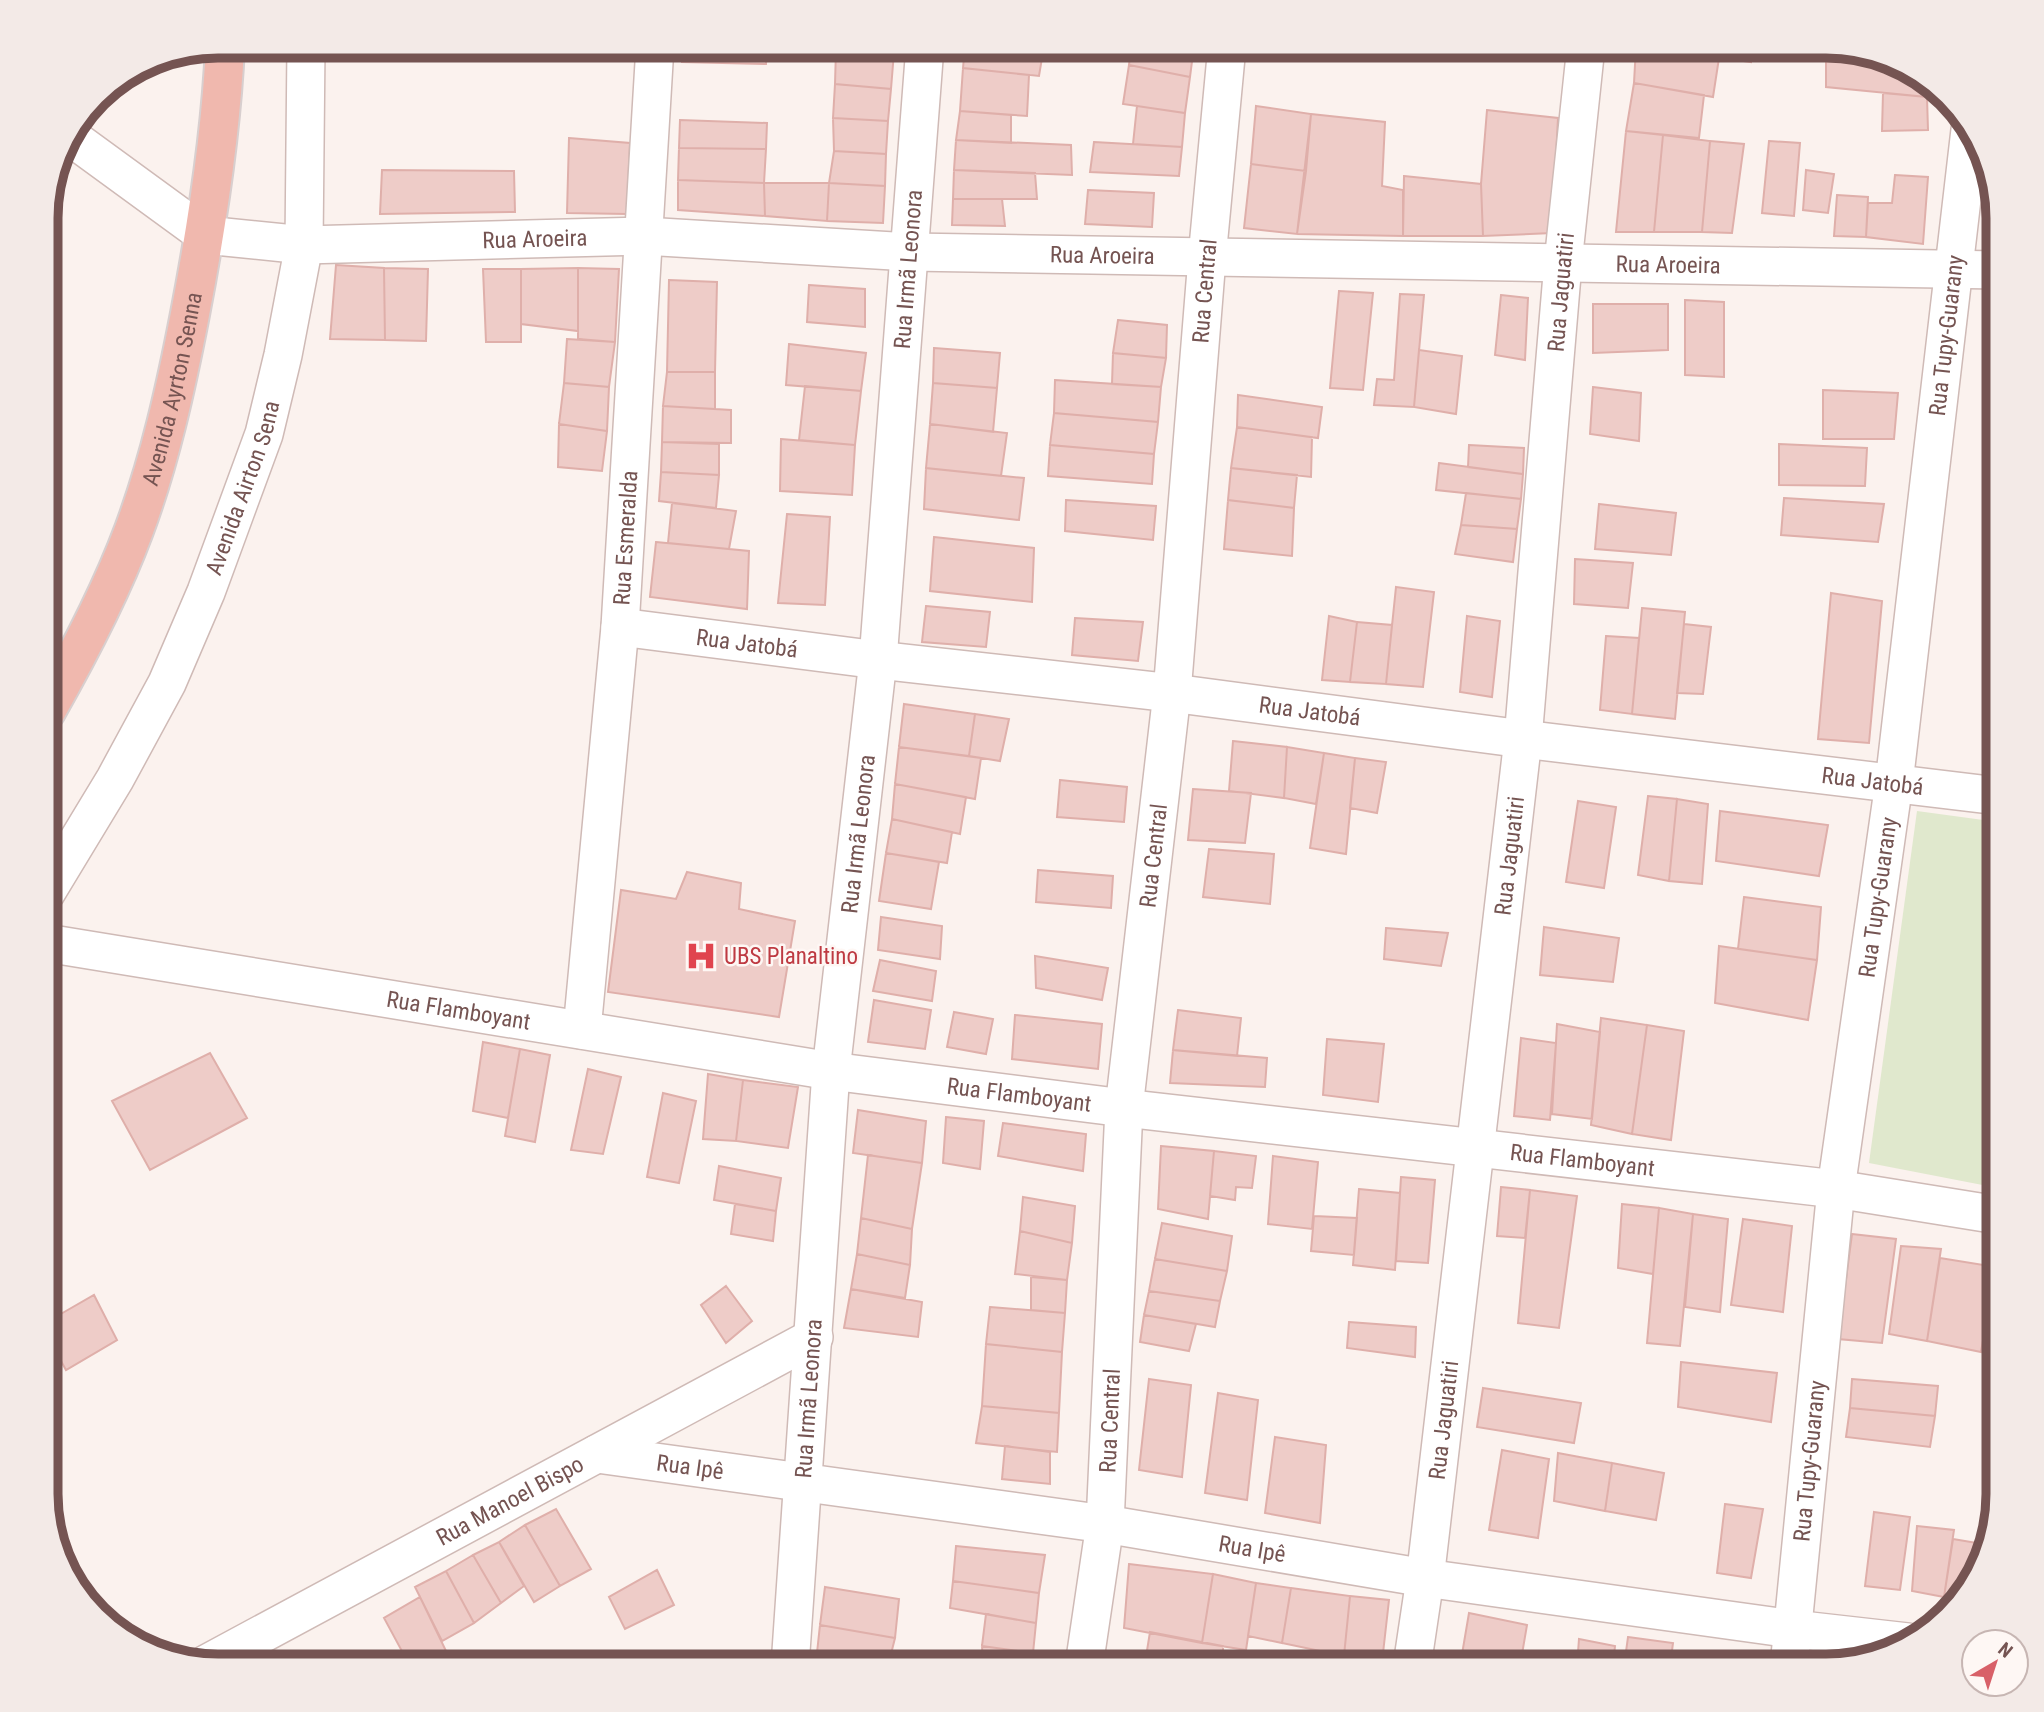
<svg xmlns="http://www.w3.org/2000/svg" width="2044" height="1712" font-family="'Roboto Condensed',sans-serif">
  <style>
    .green { fill: #e0e8cd }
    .building { fill: #eeccc8; stroke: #dfafaa; stroke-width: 2 }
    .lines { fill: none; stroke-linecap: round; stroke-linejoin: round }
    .minor-casing { stroke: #cfbab6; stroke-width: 40 }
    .trunk-casing { stroke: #d8cfcf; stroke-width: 42 }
    .minor { stroke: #fff; stroke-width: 37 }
    .trunk { stroke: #f0b8ae; stroke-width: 38 }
    .labels { text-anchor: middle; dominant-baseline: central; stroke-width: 5; stroke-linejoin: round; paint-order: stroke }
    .street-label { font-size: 23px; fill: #755452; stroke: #fef7f4 }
    .health-label { font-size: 23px; fill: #be3a42; stroke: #fef7f4; text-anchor: start }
    .rim { fill: none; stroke: #755452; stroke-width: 9 }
  </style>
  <rect width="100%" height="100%" fill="#fbf2ee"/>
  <path class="green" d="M1917 811 1998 822V1188L1869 1163Z"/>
  <path class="building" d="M441 46H511V58L441 56Z
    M683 46H767L766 64 682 62Z
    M836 46H894V52L836 49Z
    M965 46H1044L1039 76 963 68Z
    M1131 46H1194L1190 77 1129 65Z
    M1637 46H1752L1751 62Z
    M1826 46 1892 58 1928 81 1927 97 1826 87Z
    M1636 47 1719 58 1713 97 1634 83Z
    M836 49 894 52 891 89 835 84Z
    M1129 65 1190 77 1185 113 1123 104Z
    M963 68 1029 75 1027 116 960 111Z
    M1634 83 1704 95 1699 138 1626 131Z
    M835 84 891 89 888 121 833 118Z
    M1883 93 1927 97 1928 130 1882 131Z
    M1137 106 1185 113 1182 147 1133 144Z
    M1256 106 1311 114 1306 171 1251 164Z
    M1487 110 1558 118 1552 233 1483 236 1481 184Z
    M960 111 1011 115V143L956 140Z
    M1311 114 1385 122 1382 186 1403 190V236L1297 234Z
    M833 118 888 121 886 154 834 151Z
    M680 120 767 123 766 149 679 148Z
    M1626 131 1663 135 1654 232H1616Z
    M1663 135 1710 141 1702 232H1654Z
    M569 138 630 143 627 214 567 213Z
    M956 140 1071 145 1072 175 954 170Z
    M1710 141 1744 144 1732 233 1702 232Z
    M1769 141 1800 143 1794 216 1762 213Z
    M1094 142 1182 147 1179 176 1090 172Z
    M679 148 766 149 764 183 678 180Z
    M834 151 886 154 885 186 829 183Z
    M1251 164 1306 171 1297 234 1244 228Z
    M382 170 514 171 515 212 380 214Z
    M954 170 1035 173 1037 199H953Z
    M1806 170 1834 174 1828 213 1803 210Z
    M1895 175 1928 177 1923 244 1866 237 1868 203H1892Z
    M1404 176 1481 184 1483 236H1403Z
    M678 180 764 183 765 216 678 210Z
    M764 183H829L827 221 765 216Z
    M829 183 885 186 883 223 827 221Z
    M1088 190 1154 193 1152 227 1085 224Z
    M1837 195 1868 197 1866 237 1834 236Z
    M953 199H1002L1005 226 952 225Z
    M1995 200 1998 217V238L1989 239Z
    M336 265 384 268 385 340 330 339Z
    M384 268 428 269 426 341 385 340Z
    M578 268V331L521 324V269Z
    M578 268 619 269 615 342 578 339Z
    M483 269H521V342H486Z
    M669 280 717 282 715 372H667Z
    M809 285 865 289V327L807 322Z
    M1339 291 1373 293 1363 390 1330 388Z
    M1400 294 1424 295 1414 407 1374 405 1377 379 1394 380Z
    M1501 295 1528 298 1525 360 1495 355Z
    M1685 300 1724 302V377L1685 375Z
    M1593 304H1668V350L1593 353Z
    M1118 320 1167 325 1166 358 1113 353Z
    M567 339 615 342 609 387 564 383Z
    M789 344 866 353 861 391 786 385Z
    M934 348 1000 353 997 388 933 383Z
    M1419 350 1462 356 1456 414 1414 407Z
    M1113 353 1166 358 1161 387 1112 384Z
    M667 372H715V409L663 406Z
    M1055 380 1161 387 1158 422 1054 413Z
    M564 383 609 387 607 431 559 424Z
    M933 383 997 388 993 432 930 424Z
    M805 386 861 391 855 445 799 440Z
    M1593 387 1641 393 1639 441 1590 434Z
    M1823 390 1898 393 1894 439H1823Z
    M1238 395 1322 407 1318 438 1237 427Z
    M663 406 731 410V443L662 442Z
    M1054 413 1158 422 1154 454 1050 445Z
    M559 424 607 431 602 471 558 467Z
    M930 424 1007 433 1001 476 926 468Z
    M1237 427 1312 437 1311 477 1231 468Z
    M781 439 855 445 852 495 780 491Z
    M662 442 719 444V475L661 472Z
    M1779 444 1867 448 1865 486 1779 485Z
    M1050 445 1154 454 1152 484 1048 476Z
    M1469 445 1524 448 1523 474 1468 467Z
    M1439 463 1523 474 1521 499 1436 490Z
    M926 468 1024 478 1019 520 924 509Z
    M1231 468 1297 475 1294 508 1228 500Z
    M661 472 719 475 716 508 659 501Z
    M1466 493 1521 499 1517 529 1461 525Z
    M1784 498 1884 504 1878 542 1781 535Z
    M1066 500 1156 506 1153 540 1065 531Z
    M1228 500 1294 508 1292 556 1224 549Z
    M672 503 736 511 729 549 668 543Z
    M1599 504 1676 513 1671 555 1595 549Z
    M787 514 830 517 825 605 778 603Z
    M1461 525 1517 529 1513 562 1455 554Z
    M934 537 1034 548 1032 602 930 591Z
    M656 542 749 551 747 609 650 597Z
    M1575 559 1633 563 1628 608 1574 604Z
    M46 570 55 577 46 589Z
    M1396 587 1434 592 1423 687 1386 684Z
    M1831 593 1882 601 1869 743 1818 739Z
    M926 606 990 612 986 647 922 642Z
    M1642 608 1685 612 1675 719 1632 714Z
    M1329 616 1357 622 1350 682 1322 680Z
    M1467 616 1500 621 1492 697 1460 692Z
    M1075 618 1143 622 1138 661 1072 655Z
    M1357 622 1392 625 1386 684 1350 682Z
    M1684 624 1711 627 1703 694 1677 693Z
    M1606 636 1639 638 1632 714 1600 710Z
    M904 704 975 714 969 756 899 747Z
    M975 714 1009 719 1000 761 969 756Z
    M1233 741 1287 747 1284 798 1229 791Z
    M899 747 981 758 975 799 895 784Z
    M1287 747 1324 753 1316 804 1284 798Z
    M1324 753 1355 758 1346 854 1310 848Z
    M1355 758 1386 762 1377 813 1350 808Z
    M1060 780 1127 787 1124 822 1057 817Z
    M895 784 966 797 960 834 892 819Z
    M1193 789 1251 793 1245 843 1188 840Z
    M1648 796 1677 799 1669 881 1638 875Z
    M1677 799 1708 804 1702 884 1669 881Z
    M1578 801 1616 807 1604 888 1566 882Z
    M1720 811 1828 825 1819 876 1716 861Z
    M892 819 952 832 947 863 886 853Z
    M1209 849 1274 854 1270 904 1203 897Z
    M886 853 939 862 931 909 879 901Z
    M1038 870 1113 876 1111 908 1036 902Z
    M687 872 741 883 739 909 795 921 779 1017 608 992 621 890 676 899Z
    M1744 897 1821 907 1817 960 1738 949Z
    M881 917 942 926 940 959 878 950Z
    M1544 927 1619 938 1613 982 1540 975Z
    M1386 928 1448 933 1441 966 1384 959Z
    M1719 946 1817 960 1808 1020 1715 1003Z
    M1035 956 1108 968 1102 1000 1036 988Z
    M880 960 936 971 932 1001 873 991Z
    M874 1000 931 1010 925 1049 868 1042Z
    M1178 1010 1241 1018 1237 1056 1173 1050Z
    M954 1012 993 1019 986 1054 947 1047Z
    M1015 1015 1102 1024 1098 1069 1012 1059Z
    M1601 1018 1647 1025 1632 1134 1591 1125Z
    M1557 1024 1600 1032 1592 1119 1552 1114Z
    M1647 1025 1684 1031 1671 1140 1632 1134Z
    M1521 1038 1556 1043 1550 1120 1514 1116Z
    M1327 1039 1384 1044 1378 1102 1323 1095Z
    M483 1042 520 1049 508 1118 473 1111Z
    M520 1049 550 1055 535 1142 505 1136Z
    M1173 1050 1267 1058 1265 1087 1170 1083Z
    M210 1053 247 1118 150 1170 112 1101Z
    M588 1069 621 1077 603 1154 571 1150Z
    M708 1074 743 1080 736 1141 703 1139Z
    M743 1080 798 1087 788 1148 736 1141Z
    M663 1093 696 1101 679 1183 647 1177Z
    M858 1110 926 1121 922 1163 853 1153Z
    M946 1117 984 1121 980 1169 943 1163Z
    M1003 1123 1086 1134 1083 1171 998 1156Z
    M1161 1146 1214 1151 1208 1219 1158 1209Z
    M1214 1151 1256 1156 1252 1188 1236 1187 1235 1200 1210 1196Z
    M868 1155 922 1163 912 1229 861 1218Z
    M1273 1156 1318 1162 1312 1229 1268 1224Z
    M719 1166 781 1178 776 1211 714 1200Z
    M1401 1177 1435 1180 1428 1263 1396 1261Z
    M1501 1187 1530 1190 1525 1238 1497 1236Z
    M1359 1189 1400 1193 1395 1270 1353 1265Z
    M1530 1190 1577 1196 1559 1328 1518 1323Z
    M1023 1197 1075 1206 1072 1243 1020 1231Z
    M735 1204 776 1211 773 1241 731 1234Z
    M1622 1204 1659 1208 1653 1274 1618 1268Z
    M1659 1208 1693 1214 1680 1346 1647 1343Z
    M1693 1214 1728 1219 1720 1312 1685 1307Z
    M1314 1216 1357 1218 1354 1255 1311 1251Z
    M861 1218 912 1229 910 1265 857 1254Z
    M1743 1219 1792 1226 1783 1312 1731 1305Z
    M1162 1223 1232 1236 1227 1271 1155 1259Z
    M1020 1231 1072 1243 1067 1280 1015 1274Z
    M1852 1234 1896 1239 1882 1343 1838 1339Z
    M1901 1246 1941 1249 1927 1341 1889 1334Z
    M1998 1251V1318L1987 1316Z
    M857 1254 910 1265 905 1298 851 1289Z
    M1940 1258 1996 1267 1981 1352 1927 1341Z
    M1155 1259 1227 1271 1220 1301 1149 1291Z
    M1031 1277 1067 1280 1065 1313 1031 1310Z
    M726 1286 752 1321 726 1343 701 1305Z
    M851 1289 922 1302 918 1337 844 1328Z
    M1149 1291 1220 1301 1215 1327 1144 1315Z
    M46 1292 59 1315 94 1295 117 1340 66 1370 46 1334Z
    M990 1307 1065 1313 1062 1352 986 1344Z
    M1144 1315 1196 1324 1189 1351 1140 1342Z
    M1349 1322 1416 1327 1415 1357 1347 1348Z
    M986 1344 1062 1352 1059 1413 982 1406Z
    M1681 1362 1777 1373 1771 1422 1678 1407Z
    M1149 1379 1191 1385 1182 1477 1139 1470Z
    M1852 1379 1938 1386 1935 1416 1850 1408Z
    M1483 1388 1581 1403 1574 1443 1477 1427Z
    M1218 1393 1258 1400 1247 1500 1205 1493Z
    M982 1406 1059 1413 1057 1452 976 1443Z
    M1850 1408 1935 1416 1930 1447 1846 1437Z
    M1275 1437 1326 1445 1320 1523 1265 1513Z
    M1005 1446 1050 1452V1484L1002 1479Z
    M1502 1450 1549 1459 1538 1538 1489 1530Z
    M1558 1453 1612 1463 1605 1511 1554 1501Z
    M1612 1463 1664 1473 1656 1520 1605 1511Z
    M1725 1504 1763 1509 1751 1578 1717 1573Z
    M556 1509 591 1569 560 1586 525 1525Z
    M1874 1512 1910 1517 1900 1590 1865 1586Z
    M525 1525 560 1586 534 1602 499 1542Z
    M1917 1526 1954 1530 1944 1597 1912 1591Z
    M1953 1539 1989 1545 1986 1560 1962 1598 1944 1597Z
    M499 1542 524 1586 501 1603 473 1555Z
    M956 1546 1045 1555 1039 1593 953 1581Z
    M473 1555 501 1603 474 1623 446 1571Z
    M1129 1564 1213 1574 1202 1643 1124 1628Z
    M657 1570 674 1605 625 1629 609 1597Z
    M446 1571 474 1623 442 1641 415 1587Z
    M1213 1574 1256 1583 1246 1650 1202 1643Z
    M953 1581 1039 1593 1036 1623 950 1608Z
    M1256 1583 1291 1588 1282 1643 1248 1636Z
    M825 1587 899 1599 895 1638 820 1625Z
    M1291 1588 1350 1596 1344 1656 1282 1643Z
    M1350 1596 1389 1600 1382 1662 1344 1656Z
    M420 1597 447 1653 421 1666H410L384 1618Z
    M1469 1613 1527 1625 1520 1666H1460Z
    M986 1614 1036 1623 1033 1653 982 1646Z
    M820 1625 895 1638 888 1666H850L816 1662Z
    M1150 1632 1223 1646V1666H1164L1145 1663Z
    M1628 1637 1673 1643 1670 1666H1624Z
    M1579 1639 1615 1646 1613 1666H1577Z
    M982 1646 1033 1653 1031 1666H983Z
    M597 1654 605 1666H577Z
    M816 1662 850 1666H815Z"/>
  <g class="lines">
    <defs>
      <g id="minor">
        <path id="s1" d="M68 135 205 235 304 245 644 236 910 252 1998 270"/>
        <path id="s2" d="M620 627 878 660 1172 693 1523 739 1998 796"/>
        <path id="s3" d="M46 893 115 779 167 683 206 592 264 434 283 355 304 245 306 46"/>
        <path id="s4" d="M46 943 831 1071 1124 1108 1836 1189 1998 1215"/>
        <path id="s5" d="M582 1030 620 627 655 46"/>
        <path id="s6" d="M597 1454 1105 1524 1425 1578 1793 1629 1908 1642"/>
        <path id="s7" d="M206 1664 814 1337"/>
        <path id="s8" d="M790 1666 831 1071 878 660 925 46"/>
        <path id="s9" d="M1084 1666 1105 1524 1124 1108 1172 693 1207 258 1227 46"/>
        <path id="s10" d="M1412 1666 1425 1579 1523 739 1563 263 1586 46"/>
        <path id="s11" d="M1789 1666 1836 1189 1894 783 1970 130"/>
      </g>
      <g id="trunk">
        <path id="s12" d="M46 711C79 653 111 592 134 530 160 460 176 387 190 314 207 225 221 136 225 46"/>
      </g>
    </defs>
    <use href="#minor" class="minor-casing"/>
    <use href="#trunk" class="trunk-casing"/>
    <use href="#minor" class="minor"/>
    <use href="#trunk" class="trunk"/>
  </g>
  <defs>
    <symbol id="hospital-bare" viewBox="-9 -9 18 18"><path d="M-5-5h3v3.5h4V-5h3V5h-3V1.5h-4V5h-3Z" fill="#e0444e" stroke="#fef7f4" stroke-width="2.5" paint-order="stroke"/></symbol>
  </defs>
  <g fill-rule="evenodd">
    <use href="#hospital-bare" x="679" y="934" width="44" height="44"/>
  </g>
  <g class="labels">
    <g class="street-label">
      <text stroke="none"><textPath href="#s1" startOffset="500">Rua Aroeira</textPath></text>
      <text stroke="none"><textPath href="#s1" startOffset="1068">Rua Aroeira</textPath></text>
      <text stroke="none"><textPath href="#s1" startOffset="1634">Rua Aroeira</textPath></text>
      <text stroke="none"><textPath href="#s8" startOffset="1402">Rua Irmã Leonora</textPath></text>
      <text stroke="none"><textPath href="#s9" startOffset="1381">Rua Central</textPath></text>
      <text stroke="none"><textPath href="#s10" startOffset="1382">Rua Jaguatiri</textPath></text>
      <text stroke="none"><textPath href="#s11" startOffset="1340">Rua Tupy-Guarany</textPath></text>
      <text stroke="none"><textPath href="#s12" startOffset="348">Avenida Ayrton Senna</textPath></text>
      <text stroke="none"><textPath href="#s3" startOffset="452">Avenida Airton Sena</textPath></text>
      <text stroke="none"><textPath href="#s5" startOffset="494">Rua Esmeralda</textPath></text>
      <text stroke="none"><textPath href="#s2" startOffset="128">Rua Jatobá</textPath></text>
      <text stroke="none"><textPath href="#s2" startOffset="695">Rua Jatobá</textPath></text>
      <text stroke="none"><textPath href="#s2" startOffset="1262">Rua Jatobá</textPath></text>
      <text stroke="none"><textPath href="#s8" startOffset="835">Rua Irmã Leonora</textPath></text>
      <text stroke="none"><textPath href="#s9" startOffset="814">Rua Central</textPath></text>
      <text stroke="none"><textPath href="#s10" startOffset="816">Rua Jaguatiri</textPath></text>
      <text stroke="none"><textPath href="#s11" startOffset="774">Rua Tupy-Guarany</textPath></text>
      <text stroke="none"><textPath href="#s4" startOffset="418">Rua Flamboyant</textPath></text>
      <text stroke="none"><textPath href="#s4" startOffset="985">Rua Flamboyant</textPath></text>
      <text stroke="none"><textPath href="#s4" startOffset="1552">Rua Flamboyant</textPath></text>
      <text stroke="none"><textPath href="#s8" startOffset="268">Rua Irmã Leonora</textPath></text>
      <text stroke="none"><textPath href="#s10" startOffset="248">Rua Jaguatiri</textPath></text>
      <text stroke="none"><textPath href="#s9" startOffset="247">Rua Central</textPath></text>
      <text stroke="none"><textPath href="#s11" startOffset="206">Rua Tupy-Guarany</textPath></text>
      <text stroke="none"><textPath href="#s6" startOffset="94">Rua Ipê</textPath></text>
      <text stroke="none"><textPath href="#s7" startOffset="345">Rua Manoel Bispo</textPath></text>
      <text stroke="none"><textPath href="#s6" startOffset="662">Rua Ipê</textPath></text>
    </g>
    <g class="health-label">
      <text x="724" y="956">UBS Planaltino</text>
    </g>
  </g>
  <path d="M0 0H2044V1712H0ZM218 58H1826A160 160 0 0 1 1986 218V1494A160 160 0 0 1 1826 1654H218A160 160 0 0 1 58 1494V218A160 160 0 0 1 218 58Z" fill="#f3eae7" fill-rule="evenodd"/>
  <path class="rim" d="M218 58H1826A160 160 0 0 1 1986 218V1494A160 160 0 0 1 1826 1654H218A160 160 0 0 1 58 1494V218A160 160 0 0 1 218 58Z"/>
  <g transform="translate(1995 1663) rotate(39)"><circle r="33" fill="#fef7f4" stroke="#c7b6b3" stroke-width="2"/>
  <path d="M0-5L12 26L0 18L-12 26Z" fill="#d86068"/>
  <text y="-10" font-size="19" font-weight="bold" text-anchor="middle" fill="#755452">N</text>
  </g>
</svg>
